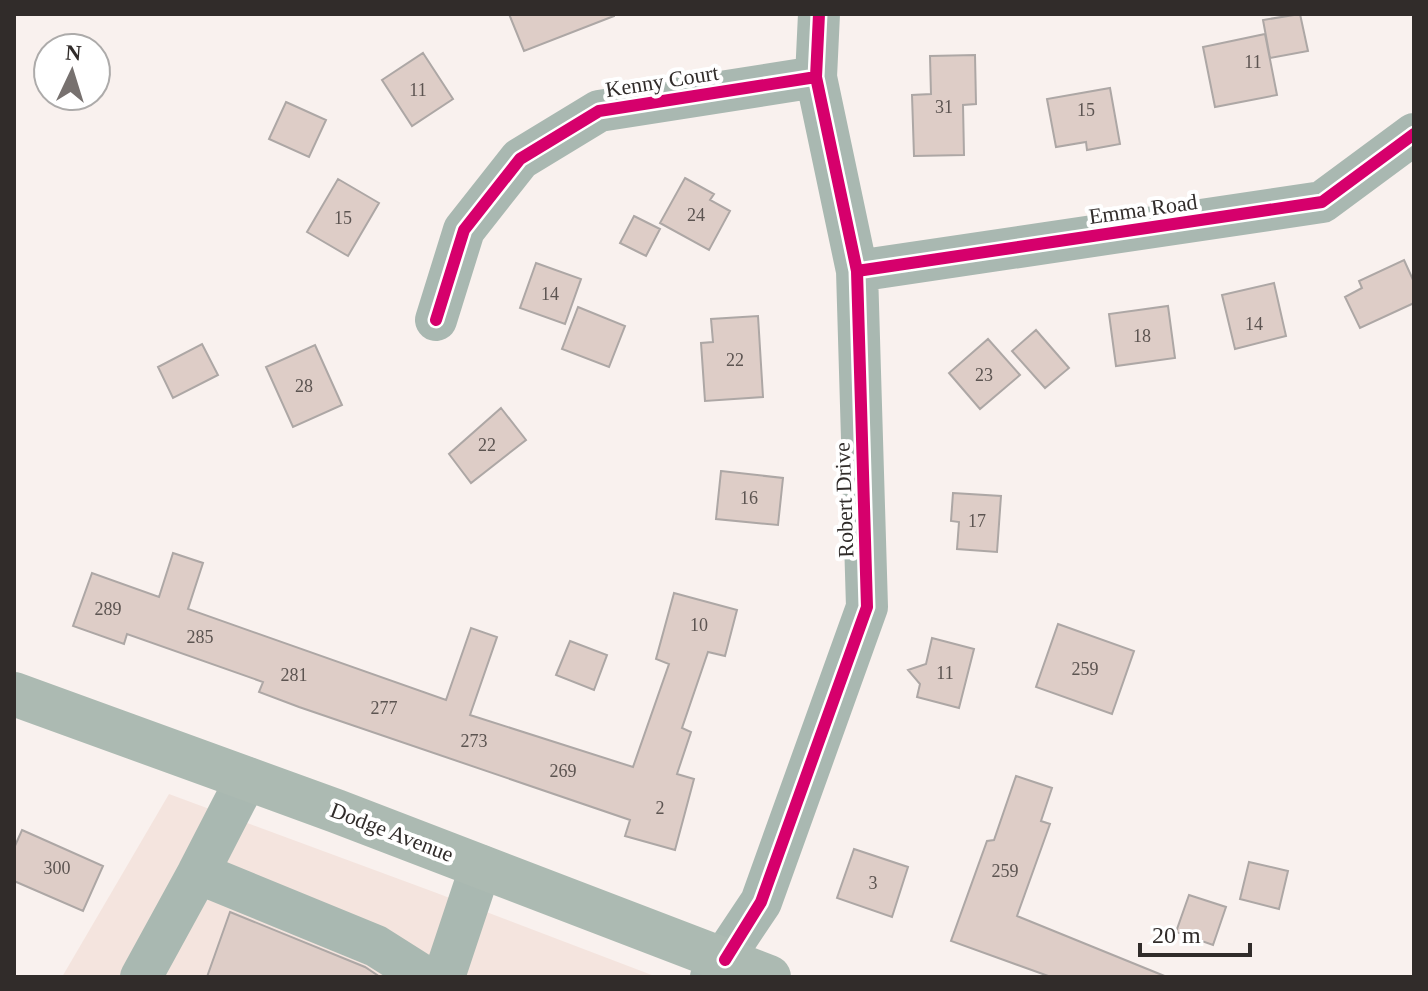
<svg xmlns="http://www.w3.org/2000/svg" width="1428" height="991" font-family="Georgia,serif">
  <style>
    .built { fill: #f4e4de }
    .building { fill: #decdc7; stroke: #ada7a5; stroke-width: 2 }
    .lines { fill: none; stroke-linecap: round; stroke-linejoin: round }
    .minor { stroke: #a9b8b1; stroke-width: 42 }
    .major { stroke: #acbab2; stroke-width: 44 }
    .cycleway-casing { stroke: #fff; stroke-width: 17 }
    .cycleway { stroke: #d6006c; stroke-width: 12 }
    .labels { text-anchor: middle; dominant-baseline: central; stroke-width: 8; stroke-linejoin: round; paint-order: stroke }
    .number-label { font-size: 18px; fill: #5c5451 }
    .street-label { font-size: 22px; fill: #312c2a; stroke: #fff }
  </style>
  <rect width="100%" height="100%" fill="#f9f1ee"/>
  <path class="built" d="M169 794 434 892 657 977H62Z"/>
  <path class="building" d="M509 14H614V16L524 51Z
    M1300 14 1308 51 1270 58 1263 20Z
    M1265 34 1277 95 1215 107 1203 47Z
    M423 53 453 99 412 126 382 80Z
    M975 55 976 104 963 105 964 155 914 156 912 95 931 94 930 56Z
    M1110 88 1120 144 1087 150 1086 142 1056 147 1047 99Z
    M286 102 326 120 309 157 269 139Z
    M685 178 714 194 710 200 730 211 709 250 660 223Z
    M338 179 379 203 348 256 307 232Z
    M634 216 660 229 646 256 620 243Z
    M1404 260 1414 282V303L1360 328 1345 297 1362 288 1359 281Z
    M536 263 581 279 565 324 520 308Z
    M1274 283 1286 336 1235 349 1222 295Z
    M1168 306 1175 358 1116 366 1109 314Z
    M578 307 625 326 609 367 562 349Z
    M758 316 763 397 705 401 701 343 713 342 711 319Z
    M1036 330 1069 368 1045 388 1012 351Z
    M988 339 1020 375 980 409 949 373Z
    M202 344 218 375 173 398 158 367Z
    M315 345 342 405 293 427 266 367Z
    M501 408 526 440 471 483 449 454Z
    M721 471 783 478 778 525 716 519Z
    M953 493 1001 496 997 552 957 549 959 522 951 521Z
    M173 553 203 563 188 609 446 700 471 628 497 637 470 715 633 767 669 664 656 659 674 593 737 610 725 656 708 652 682 728 691 732 677 774 694 779 675 850 625 836 630 820 299 707 259 692 263 682 127 634 124 644 73 626 92 573 159 597Z
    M1058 624 1134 651 1112 714 1036 687Z
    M932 638 974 649 959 708 917 697 920 684 908 670 926 664Z
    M570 641 607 655 594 690 556 675Z
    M1016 776 1052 788 1041 821 1050 824 1017 916 1167 977H1051L951 941 987 841 994 840Z
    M22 830 103 866 83 911 14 881V848Z
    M854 849 908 867 892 917 837 898Z
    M1249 862 1288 871 1279 909 1240 899Z
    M1189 895 1226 907 1213 945 1176 932Z
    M230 912 365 967 380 977H207Z"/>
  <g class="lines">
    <path class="minor" d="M857 271 1322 202 1414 134
      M436 320 464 230 520 159 599 111 816 77
      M247 778 198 873 376 946 425 977
      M141 977 198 873
      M444 977 481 866
      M711 977 761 902 867 607 857 271 816 77 819 14"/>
    <path class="major" d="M14 694 336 811 769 977"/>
    <defs>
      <path id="cycleway" d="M857 271 1322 202 1414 134
        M436 320 464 230 520 159 599 111 816 77
        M725 960 761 902 867 607 857 271 816 77 819 14"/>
    </defs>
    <use href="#cycleway" class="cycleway-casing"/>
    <use href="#cycleway" class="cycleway"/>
  </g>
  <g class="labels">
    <g class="number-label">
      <text x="1253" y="62">11</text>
      <text x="418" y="90">11</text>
      <text x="944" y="107">31</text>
      <text x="1086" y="110">15</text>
      <text x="696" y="215">24</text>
      <text x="343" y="218">15</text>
      <text x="550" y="294">14</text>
      <text x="1254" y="324">14</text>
      <text x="1142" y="336">18</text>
      <text x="735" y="360">22</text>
      <text x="984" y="375">23</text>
      <text x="304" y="386">28</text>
      <text x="487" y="445">22</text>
      <text x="749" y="498">16</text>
      <text x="977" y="521">17</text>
      <text x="108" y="609">289</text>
      <text x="699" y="625">10</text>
      <text x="200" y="637">285</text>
      <text x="1085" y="669">259</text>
      <text x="945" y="673">11</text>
      <text x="294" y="675">281</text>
      <text x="384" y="708">277</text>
      <text x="474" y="741">273</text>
      <text x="563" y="771">269</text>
      <text x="660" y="808">2</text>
      <text x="57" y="868">300</text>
      <text x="1005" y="871">259</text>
      <text x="873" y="883">3</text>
    </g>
    <g class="street-label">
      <text transform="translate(662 81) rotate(-9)">Kenny Court</text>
      <text transform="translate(1143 209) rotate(-8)">Emma Road</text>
      <text transform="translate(844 500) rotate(-92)">Robert Drive</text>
      <text transform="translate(392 832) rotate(21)">Dodge Avenue</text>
    </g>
  </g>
  <rect width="1428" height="991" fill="none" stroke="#312c2a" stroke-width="32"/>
  <g transform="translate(72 72) rotate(4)"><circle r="38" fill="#ffffff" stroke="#adabaa" stroke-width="2"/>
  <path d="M0-6L14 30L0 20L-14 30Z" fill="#77716f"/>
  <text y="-12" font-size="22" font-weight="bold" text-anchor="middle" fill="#312c2a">N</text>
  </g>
  <path d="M1140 943v12h110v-12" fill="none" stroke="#312c2a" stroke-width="4"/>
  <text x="1152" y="943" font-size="24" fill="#312c2a" stroke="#ffffff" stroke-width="6" paint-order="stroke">20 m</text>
</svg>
